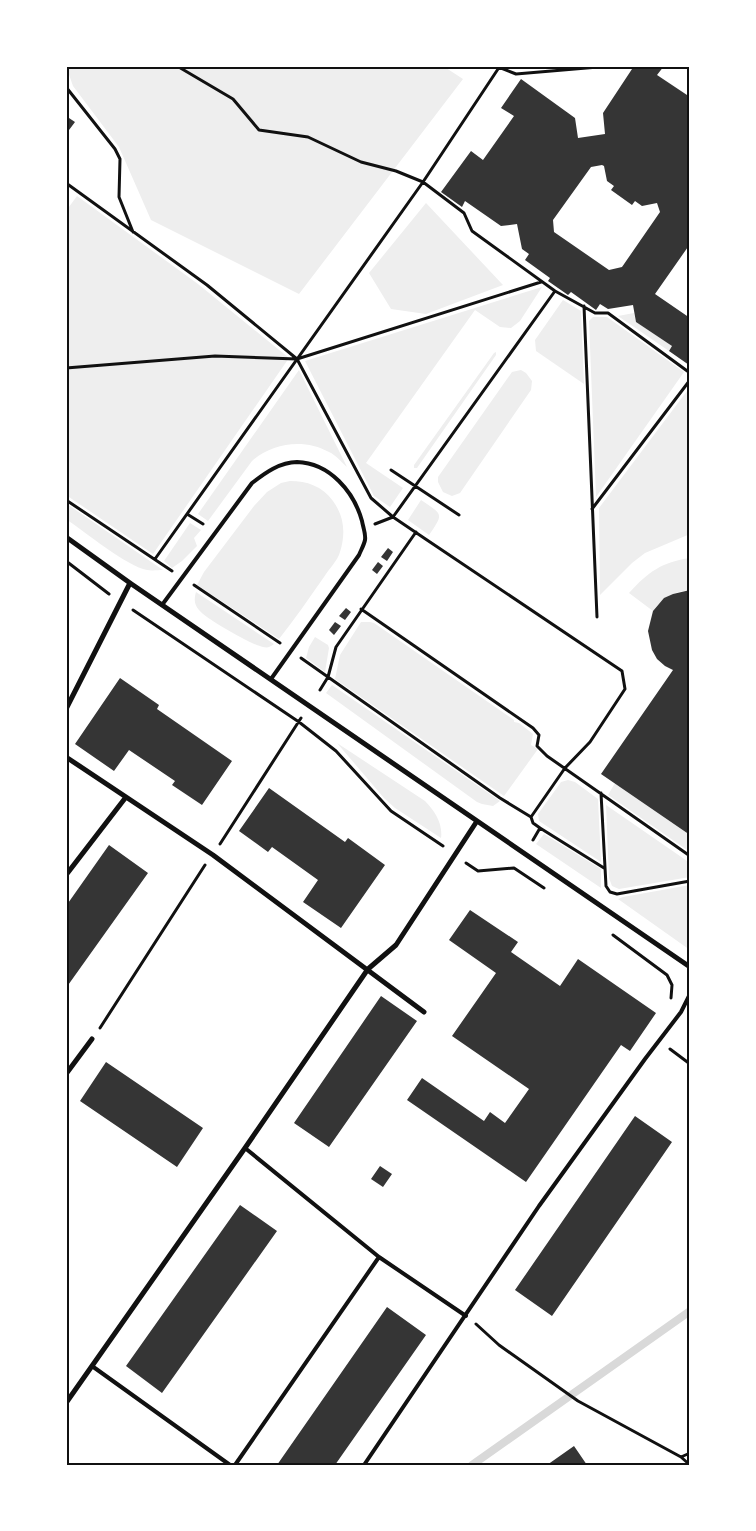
<svg xmlns="http://www.w3.org/2000/svg" width="756" height="1531" font-family="Overpass,sans-serif">
  <style>
    .green { fill: #eee }
    .lines { fill: none; stroke-linecap: round; stroke-linejoin: round }
    .stream { stroke: #d9d9d9; stroke-width: 8 }
    .building { fill: #353535; fill-rule: evenodd }
    .path { stroke: #111; stroke-width: 3 }
    .service { stroke: #111; stroke-width: 4 }
    .minor { stroke: #111; stroke-width: 5 }
    .neatline { fill: none; stroke: #111; stroke-width: 2 }
  </style>
  <rect width="100%" height="100%" fill="#fff"/>
  <path class="green" d="M66 66H443L463 79 299 294 151 220 119 147 73 86Z
    M77 196 198 284 289 358 153 554 66 495V211Z
    M426 203 503 285 426 314 391 309 369 273Z
    M542 287 520 321 511 328 500 327 475 310 366 463 403 488 390 507 374 496 305 361Z
    M563 300 581 311 584 384 536 351 535 340Z
    M634 313 636 322 672 346 669 351 618 316Z
    M593 317H607L684 372 596 497 589 321Z
    M496 352V355L417 468H414V465L494 353Z
    M299 370 347 467C341 462 336 455 329 452 304 438 272 443 252 461L208 521 198 514Z
    M521 370 526 373 532 381 531 390 460 493 452 496 443 492 438 482V477L512 372Z
    M690 387V534L645 553 632 563 600 595 599 508Z
    M290 481C307 481 322 486 333 501 344 516 346 533 340 552 338 560 329 569 324 577 309 598 295 619 279 639L197 585 204 572 254 506 267 492 281 483Z
    M421 500C443 515 444 513 429 535L408 520Z
    M66 503 67 504 163 570C158 570 152 571 147 570 128 567 85 532 66 519Z
    M190 523 201 530 194 538 197 546 182 561 172 568 164 561Z
    M690 558V590C674 591 662 598 653 611L629 593C648 572 662 562 690 558Z
    M196 592 274 644C270 647 268 648 263 647 252 645 206 619 199 610 194 604 194 599 196 592Z
    M361 622H370L374 623 514 720V722L519 723 533 734 531 745 538 749 504 796 335 679 340 655Z
    M315 637 328 645 329 648 325 672 306 658 309 647Z
    M332 685 500 801 493 806 482 804 477 802 326 693Z
    M337 743 425 801C435 811 443 824 441 838L395 808 384 798Z
    M568 780 575 782 598 799 601 862 539 821 538 814 559 785 561 782Z
    M615 783 690 835V852L608 795Z
    M606 805 690 863V877L619 889 612 886 609 878Z
    M544 834 601 869V888L536 844Z
    M690 885V950L618 899 623 897Z"/>
  <g class="lines">
    <path class="stream" d="M472 1465 690 1311"/>
  </g>
  <path class="building" d="M634 66H664L657 75 690 97V187H688L690 204V244L655 294 690 318 689 365 669 351 672 346 636 322 633 305 608 309 600 304 596 310 571 292 568 295 548 281 550 278 525 260 529 254 522 249 517 224 501 226 465 201 462 207 441 192 471 151 483 160 514 116 501 108 521 79 575 118 578 138 605 134 603 113ZM602 165 604 166 607 181 614 186 611 190 632 205 635 201 642 206 657 203 660 212 622 267 609 270 554 232 553 220 591 167Z
    M66 116 75 122 66 134Z
    M388 548 393 552 387 561 381 557Z
    M378 562 383 566 377 574 372 570Z
    M690 590V835L601 774 673 670 665 666 657 659 652 650 648 631 653 611 664 598 673 594Z
    M346 608 351 612 345 620 339 616Z
    M335 622 341 626 334 635 329 630Z
    M120 678 159 705 157 709 232 761 202 805 172 785 175 781 129 750 114 771 75 744Z
    M269 788 345 842 348 838 385 865 341 928 303 902 318 880 272 847 268 852 239 831Z
    M109 845 148 873 66 988V906Z
    M470 910 518 942 511 952 560 986 578 959 656 1013 630 1051 621 1045 526 1182 407 1100 422 1078 484 1121 490 1112 505 1123 529 1089 452 1036 496 973 449 940Z
    M381 996 417 1021 329 1147 294 1123Z
    M106 1062 203 1128 177 1167 80 1101Z
    M635 1116 672 1142 552 1316 515 1290Z
    M380 1166 392 1174 383 1187 371 1179Z
    M240 1205 277 1231 162 1393 126 1366Z
    M387 1307 426 1335 335 1465H277Z
    M574 1446 587 1465H547Z"/>
  <g class="lines">
    <path class="path" d="M177 66 233 99 259 130 308 137 361 162 396 171 423 182 464 213 472 231 555 291 595 313H608L690 373
      M496 66 516 74 610 66
      M66 87 115 149 120 159 119 197 133 232
      M66 183 207 285 297 359 371 498 393 517 424 538 622 671 625 689 590 742 565 768 531 817 533 823 540 828 533 840
      M584 306 597 617
      M66 368 215 356 297 359 541 282
      M391 470 459 515
      M66 500 172 571
      M592 509 690 380
      M187 514 203 524
      M375 524 393 517 555 291
      M155 559 423 182 500 66
      M66 561 109 594
      M194 585 280 643
      M361 609 533 728 539 735 537 746 547 756 690 856
      M133 610 299 722 336 751 391 811 443 846
      M301 658 500 798 531 817
      M320 690 328 677 336 647 416 532
      M601 793 606 886 610 892 617 894 690 881
      M540 828 604 868
      M220 844 301 718
      M466 863 478 871 514 868 544 888
      M613 935 667 975 672 985 671 998
      M100 1028 205 865
      M670 1049 690 1064
      M476 1324 499 1345 578 1401 681 1457 690 1465
      M681 1457 690 1453"/>
    <path class="service" d="M162 605 252 483C265 473 280 462 297 462 330 463 354 492 362 521 363 527 366 534 365 540 364 545 361 550 359 555L271 679
      M245 1148 379 1257 466 1316
      M92 1366 230 1465
      M235 1465 379 1257
      M364 1465 539 1206 645 1059 681 1012 690 994"/>
    <path class="minor" d="M66 537 130 583 690 967
      M66 709 130 583
      M66 757 213 855 424 1012
      M66 875 126 797
      M66 1074 92 1039
      M66 1403 245 1148 368 969 396 945 477 821"/>
  </g>
  <rect width="756" height="1531" fill="none" stroke="#ffffff" stroke-width="135"/>
  <rect x="68" y="68" width="620" height="1396" class="neatline"/>
</svg>
